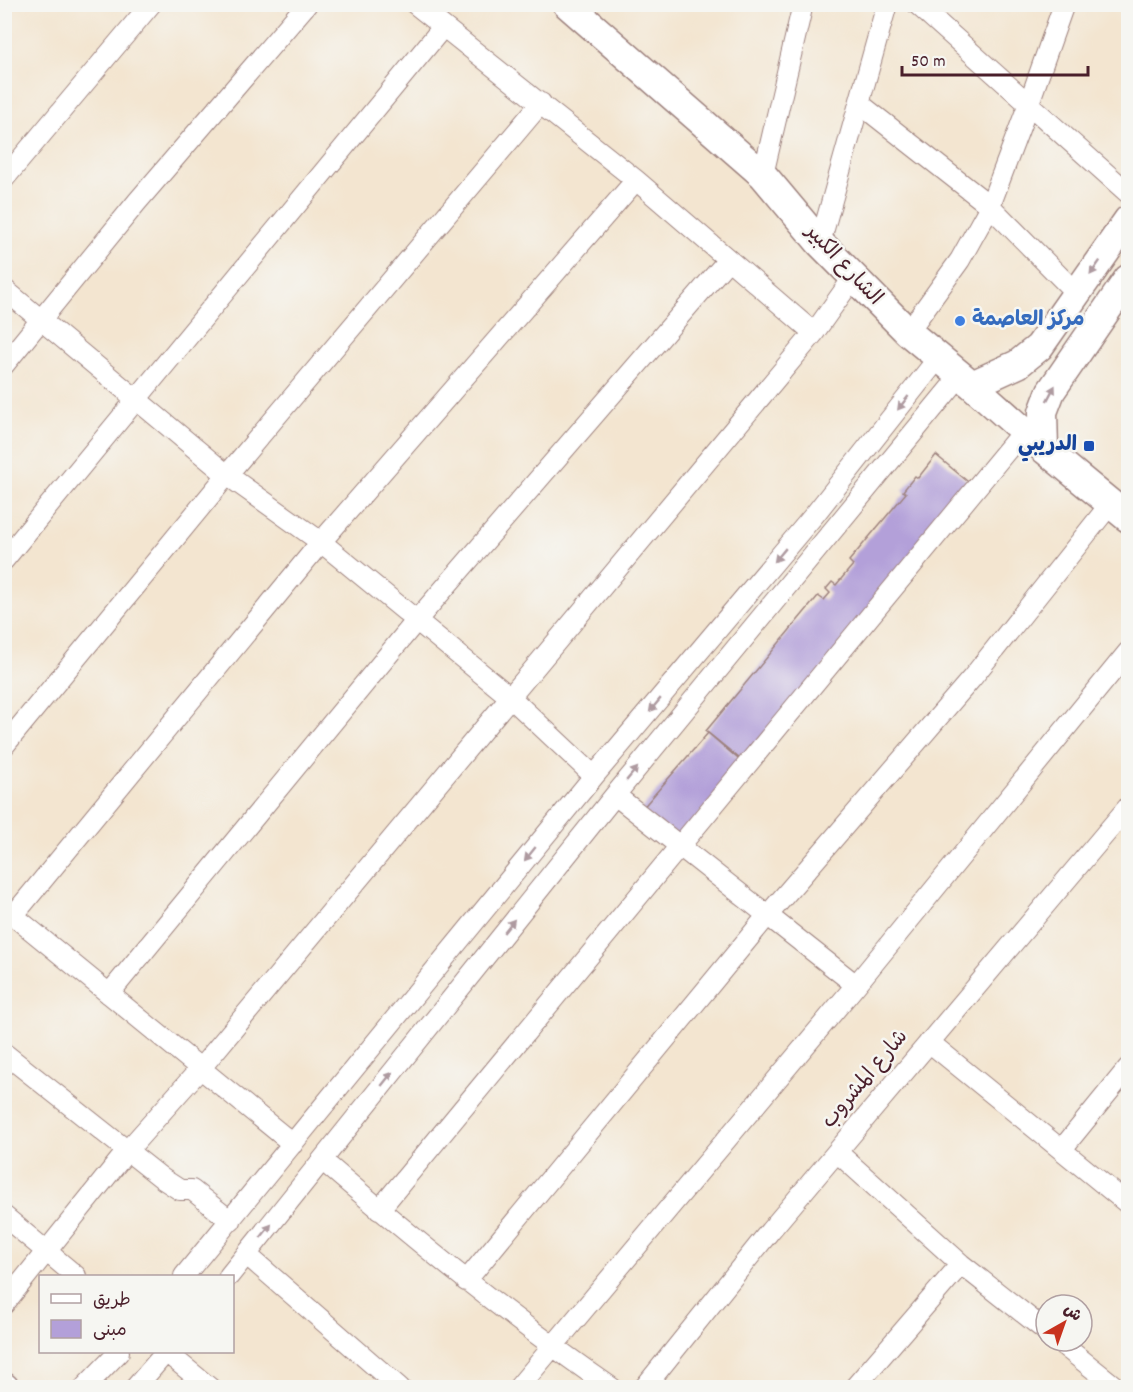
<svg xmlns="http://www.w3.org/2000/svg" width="1133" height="1392" font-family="Dekko,'Playpen Sans Arabic',sans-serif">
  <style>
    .building { fill: #b3a0d9 }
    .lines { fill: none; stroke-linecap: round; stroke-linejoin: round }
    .street-casing { stroke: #9e827e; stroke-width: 22 }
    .secondary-casing { stroke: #9e827e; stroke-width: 31 }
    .street { stroke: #fff; stroke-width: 20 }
    .secondary { stroke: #fff; stroke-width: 28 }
    .oneway { fill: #ae9aa0 }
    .shop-dot { fill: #3f7fe0; stroke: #f6f6f2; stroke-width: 2 }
    .transit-dot { fill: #1a4fb4; stroke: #f6f6f2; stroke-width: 2 }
    .labels { text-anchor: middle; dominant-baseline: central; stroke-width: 5; stroke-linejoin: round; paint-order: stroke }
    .street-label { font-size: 21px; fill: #4a1f2b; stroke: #f6f6f2 }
    .shop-label { font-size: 21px; font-weight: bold; fill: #366cbe; stroke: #f6f6f2; text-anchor: start }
    .transit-label { font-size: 21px; font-weight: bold; fill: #164399; stroke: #f6f6f2; text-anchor: end }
  </style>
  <rect width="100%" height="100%" fill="#f6f6f2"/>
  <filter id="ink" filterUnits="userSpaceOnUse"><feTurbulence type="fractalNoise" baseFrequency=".0167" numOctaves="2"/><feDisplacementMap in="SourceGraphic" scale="12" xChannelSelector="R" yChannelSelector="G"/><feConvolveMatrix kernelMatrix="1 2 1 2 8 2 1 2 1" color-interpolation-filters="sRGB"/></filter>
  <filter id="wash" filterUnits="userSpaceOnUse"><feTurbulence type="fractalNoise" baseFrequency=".008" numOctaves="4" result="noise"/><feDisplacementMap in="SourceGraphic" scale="24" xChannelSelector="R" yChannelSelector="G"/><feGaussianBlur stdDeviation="1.35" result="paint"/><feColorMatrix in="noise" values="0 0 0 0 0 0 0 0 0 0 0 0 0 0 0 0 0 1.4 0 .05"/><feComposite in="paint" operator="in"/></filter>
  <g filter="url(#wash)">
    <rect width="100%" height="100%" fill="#f3e5d0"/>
    <g id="blocks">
      <path class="building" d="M936 455 973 486 745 763 706 731 818 596 824 600 830 593 826 589 832 582 836 585 853 565 849 561 906 493 903 491 915 476 918 478Z
        M708 733 744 764 677 841 641 810Z"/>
    </g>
  </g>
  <g filter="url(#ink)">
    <use href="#blocks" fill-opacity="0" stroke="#9e827e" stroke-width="1.5"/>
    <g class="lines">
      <defs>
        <path id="street" d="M415 4 636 180 814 333
          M917 4 1128 193
          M860 104 990 206 1077 294
          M763 175 803 4
          M4 179 151 4
          M820 243 887 4
          M4 289 227 475 321 542 510 697 594 776
          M908 332 960 260 990 206 1029 103 1064 4
          M4 365 137 202 307 4
          M4 560 443 27
          M4 746 227 475 541 103
          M615 795 856 985
          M4 908 293 1144
          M13 916 321 542 636 180
          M109 994 416 621 728 260
          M929 1042 1128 1204
          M4 1053 163 1179 180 1190H192L231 1221
          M1062 1149 1128 1068
          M837 1152 961 1264 1046 1331
          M323 1161C416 1241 510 1318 612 1388
          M379 1210 1023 431
          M4 1216 76 1276
          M247 1255 400 1388
          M184 1276 594 776 815 514 939 357
          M229 1276 615 795 960 376
          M466 1281 767 916 972 678 1111 503
          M4 1304 127 1151 200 1069 814 333 853 278
          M1058 1341 1117 1388
          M166 1352 210 1388
          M84 1388 119 1352
          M135 1388 166 1352
          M518 1388 856 985 1128 652
          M644 1388 770 1231 1128 807
          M854 1388 961 1264"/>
        <path id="secondary" d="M567 4 763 175 820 243 908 332 972 385 1044 449 1128 518
          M972 385 1018 364 1039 347 1128 220
          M1044 449 1043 412 1051 391 1128 279
          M4 1387 5 1388"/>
      </defs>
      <use href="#street" class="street-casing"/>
      <use href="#secondary" class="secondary-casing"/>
      <use href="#street" class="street"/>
      <use href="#secondary" class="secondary"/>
    </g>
    <defs><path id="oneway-solid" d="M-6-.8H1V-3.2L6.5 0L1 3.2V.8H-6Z" transform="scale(1.5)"/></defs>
    <g class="oneway">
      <use href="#oneway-solid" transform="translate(1095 268) rotate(125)"/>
      <use href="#oneway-solid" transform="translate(1051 393) rotate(-62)"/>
      <use href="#oneway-solid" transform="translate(903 403) rotate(128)"/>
      <use href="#oneway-solid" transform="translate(780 555) rotate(130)"/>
      <use href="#oneway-solid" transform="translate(655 705) rotate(130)"/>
      <use href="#oneway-solid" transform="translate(632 774) rotate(-50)"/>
      <use href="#oneway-solid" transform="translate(530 854) rotate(129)"/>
      <use href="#oneway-solid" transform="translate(509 926) rotate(-51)"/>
      <use href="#oneway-solid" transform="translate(387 1079) rotate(-51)"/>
      <use href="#oneway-solid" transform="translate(266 1231) rotate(-51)"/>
    </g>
  </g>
  <circle class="shop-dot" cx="960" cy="321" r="6"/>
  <rect class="transit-dot" x="1083" y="440" width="12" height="12" rx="3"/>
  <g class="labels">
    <g class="street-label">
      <text transform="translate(843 266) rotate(47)">الشارع الكبير</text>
      <text transform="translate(866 1080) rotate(-50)">شارع المشروب</text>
    </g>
    <g class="shop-label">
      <text x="972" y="321">مركز العاصمة</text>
    </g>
    <g class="transit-label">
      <text x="1077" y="446">الدريبي</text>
    </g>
  </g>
  <rect width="1133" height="1392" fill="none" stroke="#f6f6f2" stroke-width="24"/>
  <rect x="39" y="1275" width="195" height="78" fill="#f6f6f2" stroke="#b1a0a2" stroke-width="1.5"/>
  <rect x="51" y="1294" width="30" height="9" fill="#ffffff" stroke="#b1a0a2" stroke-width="1.5"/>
  <text x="93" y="1305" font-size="18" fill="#4a1f2b">طريق</text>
  <rect x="51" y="1320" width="30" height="18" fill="#b3a0d9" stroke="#b1a0a2" stroke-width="1.5"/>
  <text x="93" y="1335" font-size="18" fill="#4a1f2b">مبنى</text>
  <g transform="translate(1064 1323) rotate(40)"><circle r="28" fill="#f6f6f2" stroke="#b1a0a2" stroke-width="1.5"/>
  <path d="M0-4.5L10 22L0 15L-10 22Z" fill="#c8321e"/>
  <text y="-9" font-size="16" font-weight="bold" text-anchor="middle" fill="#4a1f2b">ش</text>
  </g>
  <path d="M902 66v9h186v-9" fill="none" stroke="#4a1f2b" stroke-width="3"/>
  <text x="911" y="66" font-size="18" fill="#4a1f2b" stroke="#f6f6f2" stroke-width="4.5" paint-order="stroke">50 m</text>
</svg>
